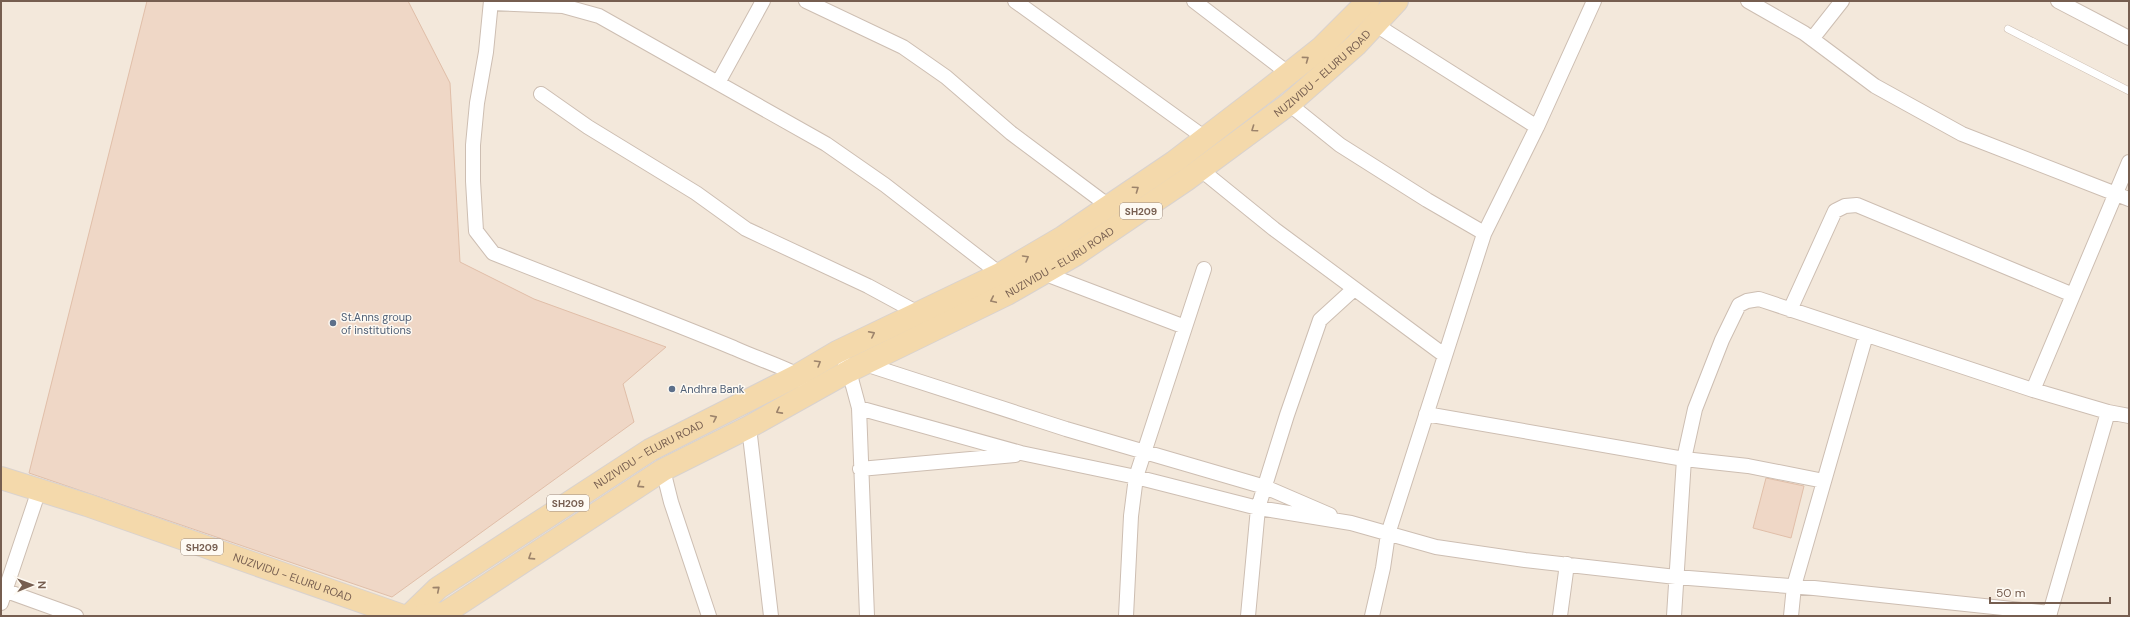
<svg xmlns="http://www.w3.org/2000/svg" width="2130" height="617" font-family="'DM Sans',sans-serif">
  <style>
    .residential { fill: #f3e8db }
    .building { fill: #efd7c6; stroke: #e0bea8 }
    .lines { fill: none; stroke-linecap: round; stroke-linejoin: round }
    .lane-casing { stroke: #cdbeb2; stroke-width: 8 }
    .street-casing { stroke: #cdbeb2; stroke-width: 16 }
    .primary-casing { stroke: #d9d2ce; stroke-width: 24 }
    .lane { stroke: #fff; stroke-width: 7 }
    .street { stroke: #fff; stroke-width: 14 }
    .primary { stroke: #f4d9ab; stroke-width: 22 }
    .oneway { stroke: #9c836b }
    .service-dot { fill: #5c6f8a; stroke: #fefaf3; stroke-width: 1.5 }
    .labels { text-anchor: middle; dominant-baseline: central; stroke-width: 3; stroke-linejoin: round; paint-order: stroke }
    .shield { fill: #fefaf3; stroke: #9f8d81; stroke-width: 1 }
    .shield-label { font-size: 10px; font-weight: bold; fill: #765e50 }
    .street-label { font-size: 11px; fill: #765e50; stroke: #fefaf3 }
    .service-label { font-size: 11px; fill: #4e5e75; stroke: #fefaf3; text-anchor: start }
  </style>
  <rect width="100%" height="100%" fill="#fbf6ec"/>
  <path class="residential" d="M1 1H2129V616H1Z"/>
  <path class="building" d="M147 1H408L450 83 460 262 534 299 666 347 623 384 634 422 392 597 29 473Z
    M1766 478 1804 486 1791 538 1753 528Z"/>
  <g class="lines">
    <defs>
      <path id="lane" d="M2008 29 2129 91"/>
      <path id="street" d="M491 1 486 52 477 103 473 145V181L476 231 493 253C573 285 654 315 734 348 756 358 776 364 798 375L801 380
        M806 1 903 47 946 77 1011 133 1110 207
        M1015 1 1205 138
        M1194 1 1288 73
        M1748 1 1804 33 1875 86 1962 134 2129 199
        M2058 1 2129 38
        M491 3 563 6 599 16 826 144 885 185 1000 274
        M1376 25 1537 127
        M1812 39 1842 1
        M718 83 763 1
        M541 94 588 127 696 193 746 229 868 286 916 312
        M1289 104 1340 145 1427 200 1484 233
        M1200 169 1274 229 1444 355
        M1043 273 1185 327
        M1790 310 1835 211 1845 206 1857 205 2073 295
        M845 364 849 371 859 408 867 616
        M865 364 1066 429 1265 487 1330 515
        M2033 390 2129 162
        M859 408 1021 453 1136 477 1258 508 1351 523 1436 547 1525 560 1676 577 1814 588 2050 613
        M1426 414 1684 459 1748 466 1824 481
        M749 427 771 616
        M860 469 1015 455
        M663 470 671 502 709 616
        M1 589 76 616
        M1 603 39 490
        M1126 616 1131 516 1136 477 1204 269
        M1248 616 1258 508 1287 415 1320 320 1354 289
        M1372 616 1383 568 1388 534 1484 234 1537 127 1594 1
        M1560 616 1567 564
        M1674 616 1684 459 1695 409 1722 340 1739 305 1747 301 1759 299 2033 390 2108 412 2129 416
        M1791 616 1794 586 1866 335
        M2049 616 2108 412"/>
      <g id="primary">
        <path id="s1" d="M1 478 87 505 403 616"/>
        <path id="s2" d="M409 616 438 588 650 450 798 375 837 352 1000 274 1063 237 1174 162 1264 93 1321 48 1368 1"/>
        <path id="s3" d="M422 616 445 613 663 470 749 427 849 371 1007 294 1075 255 1186 180 1289 104 1356 45 1397 1"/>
      </g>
    </defs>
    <use href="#lane" class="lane-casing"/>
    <use href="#street" class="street-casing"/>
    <use href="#primary" class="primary-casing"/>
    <use href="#lane" class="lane"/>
    <use href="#street" class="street"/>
    <use href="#primary" class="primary"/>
  </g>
  <defs><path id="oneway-chevron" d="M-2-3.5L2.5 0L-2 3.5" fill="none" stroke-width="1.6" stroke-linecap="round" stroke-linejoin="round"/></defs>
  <g class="oneway">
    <use href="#oneway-chevron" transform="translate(1306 59) rotate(-36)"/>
    <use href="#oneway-chevron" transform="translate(1254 129) rotate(145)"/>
    <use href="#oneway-chevron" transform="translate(1136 189) rotate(-35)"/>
    <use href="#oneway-chevron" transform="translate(1026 258) rotate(-30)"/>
    <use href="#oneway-chevron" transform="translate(993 300) rotate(155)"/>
    <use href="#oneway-chevron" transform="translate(872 334) rotate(-27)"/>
    <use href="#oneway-chevron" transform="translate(818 363) rotate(-31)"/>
    <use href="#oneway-chevron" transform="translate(779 411) rotate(152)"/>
    <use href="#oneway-chevron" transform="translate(714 418) rotate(-26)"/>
    <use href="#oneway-chevron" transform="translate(640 485) rotate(147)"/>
    <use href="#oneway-chevron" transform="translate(531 557) rotate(147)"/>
    <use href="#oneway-chevron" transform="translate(437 589) rotate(-40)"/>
  </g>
  <g class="service-dot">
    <circle cx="333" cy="323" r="4"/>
    <circle cx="672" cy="389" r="4"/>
  </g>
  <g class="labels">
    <g class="shield">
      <rect x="1120" y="203" width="42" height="16" rx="3"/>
      <rect x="547" y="495" width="42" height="16" rx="3"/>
      <rect x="181" y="539" width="42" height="16" rx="3"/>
    </g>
    <g class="shield-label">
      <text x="1141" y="211">SH209</text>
      <text x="568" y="503">SH209</text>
      <text x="202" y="547">SH209</text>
    </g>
    <g class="street-label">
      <text stroke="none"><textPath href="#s3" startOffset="1056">NUZIVIDU - ELURU ROAD</textPath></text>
      <text stroke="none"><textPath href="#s3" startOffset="732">NUZIVIDU - ELURU ROAD</textPath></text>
      <text stroke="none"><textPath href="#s2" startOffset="290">NUZIVIDU - ELURU ROAD</textPath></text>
      <text stroke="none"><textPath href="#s1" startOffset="308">NUZIVIDU - ELURU ROAD</textPath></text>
    </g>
    <g class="service-label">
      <text x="341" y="317">St.Anns group<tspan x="341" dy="13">of institutions</tspan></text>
      <text x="680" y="389">Andhra Bank</text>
    </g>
  </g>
  <rect width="2130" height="617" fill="none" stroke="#765e50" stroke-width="4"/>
  <g transform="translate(32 585) rotate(89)" stroke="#fefaf3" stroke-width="3" paint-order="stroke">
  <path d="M0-3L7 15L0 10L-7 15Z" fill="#765e50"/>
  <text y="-6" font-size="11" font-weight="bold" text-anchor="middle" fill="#765e50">N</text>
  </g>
  <path d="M1990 597v6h120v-6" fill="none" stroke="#765e50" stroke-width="2"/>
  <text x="1996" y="597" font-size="12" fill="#765e50" stroke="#fefaf3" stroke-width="3" paint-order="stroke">50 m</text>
</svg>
